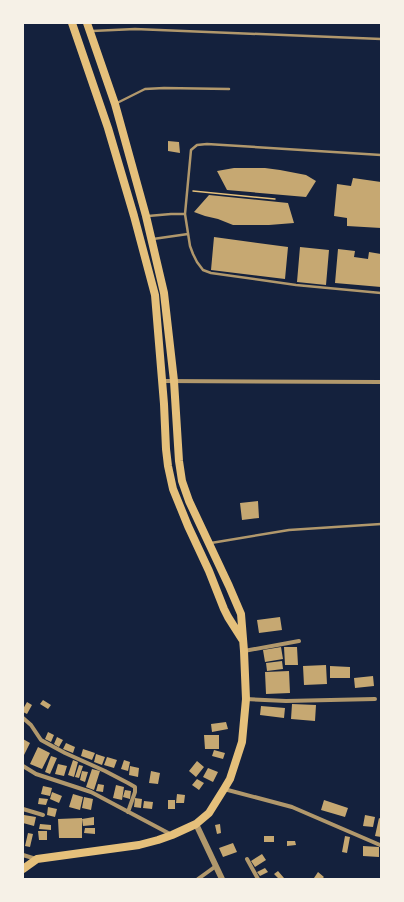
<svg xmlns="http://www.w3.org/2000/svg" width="404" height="902" font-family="Raleway,sans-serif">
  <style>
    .building { fill: #c6a872 }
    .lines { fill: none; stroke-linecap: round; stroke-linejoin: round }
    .path { stroke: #e5c07b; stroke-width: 1.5 }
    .service { stroke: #b1986c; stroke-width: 2.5 }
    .minor { stroke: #b1986c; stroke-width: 4 }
    .tertiary { stroke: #b1986c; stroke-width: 6 }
    .trunk { stroke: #e5c07b; stroke-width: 8 }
  </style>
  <rect width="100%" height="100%" fill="#14213d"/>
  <path class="building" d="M168 141 179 142 180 153 168 151Z
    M234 168H265L280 170 306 175 316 181 306 197 227 190 217 171Z
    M353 178 381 182V228L347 226V218L334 216 337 184 351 186Z
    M209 195 288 203 294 223 269 225H233L218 219 205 216 194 212Z
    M214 237 288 247 285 279 211 270Z
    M300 247 329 250 326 285 297 282Z
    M338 249 355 251 354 257 368 259 369 252 381 254V287L335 283Z
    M258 501 259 518 242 520 240 503Z
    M280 617 282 630 259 633 257 620Z
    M281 647 283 659 265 662 263 650Z
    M284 647H297L298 665H285Z
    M282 661 283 669 267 671 266 663Z
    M326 665 327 684 304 685 303 666Z
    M330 666 350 667V678H330Z
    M289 671 290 693 266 694 265 672Z
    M373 676 374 686 355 688 354 678Z
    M43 700 51 705 48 709 40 704Z
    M27 702 32 705 27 714 23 712V709Z
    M292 704 316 705 315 721 291 719Z
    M261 706 285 708 284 718 260 715Z
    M226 722 228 729 212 732 211 724Z
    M48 732 54 735 51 742 45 739Z
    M204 735H219V749H205Z
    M57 737 63 740 59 747 54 744Z
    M23 739 30 743 23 757Z
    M66 743 75 747 73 753 63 749Z
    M38 747 50 753 42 769 30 764Z
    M83 749 95 753 92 760 81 756Z
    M214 750 225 753 223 759 212 756Z
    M96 754 105 757 102 765 94 762Z
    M51 756 57 758 50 774 45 772Z
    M107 757 117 760 114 768 104 765Z
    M73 760 78 762 74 777 68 775Z
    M124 760 130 762 128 771 121 769Z
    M197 761 204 767 196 777 189 771Z
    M58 764 67 766 64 776 55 774Z
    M79 765 83 766 79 778 75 777Z
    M130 766 139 768 138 777 129 775Z
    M208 768 218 772 213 782 203 777Z
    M92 769 100 771 94 790 86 787Z
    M82 771 88 772 85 782 80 780Z
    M151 771 160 773 158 784 149 783Z
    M197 779 204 783 199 790 192 785Z
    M98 784 104 785 103 792 96 791Z
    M116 785 124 787 122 800 113 798Z
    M43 786 52 788 50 796 41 794Z
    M125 790 131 791 130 799 123 797Z
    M52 792 62 796 59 803 50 799Z
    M73 794 83 797 80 810 69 807Z
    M177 794 185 795 184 803H176Z
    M84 797 93 799 91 810 82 808Z
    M39 798 48 799 46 805 38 804Z
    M135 798 142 799 141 808 134 807Z
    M168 800H175V809H168Z
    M324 800 348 808 345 817 321 810Z
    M144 801 153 802 152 809 143 808Z
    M48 807 57 809 55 817 47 815Z
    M24 815 36 817 34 826 23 823Z
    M365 815 375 817 373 827 363 826Z
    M94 817V825L83 826 82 819Z
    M82 818V838H59L58 819Z
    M379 818 381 819V837L375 836Z
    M40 824 51 825V830L39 829Z
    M220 824 221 833 217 834 215 825Z
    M85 828H95V834L84 833Z
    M38 831H47V840H39Z
    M28 833 33 834 30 847 25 846Z
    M264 836H274V842H264Z
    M345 836 350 837 347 853 342 852Z
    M287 841H295L296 845 287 846Z
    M233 843 237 852 223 857 219 848Z
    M363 846 379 847V857L363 856Z
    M262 854 266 860 255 867 251 861Z
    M265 868 268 872 260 876 257 872Z
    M278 871 284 878 283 879H279L274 874Z
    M318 872 324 877 322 879H315L314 878Z"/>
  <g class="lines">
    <path class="path" d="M193 191 275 199"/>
    <path class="service" d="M92 31 135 29 381 39
      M117 103 145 89 164 88 229 89
      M381 155 207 144 197 145 191 150 185 214 190 246 193 254 197 262 203 270 211 273 296 285 381 293
      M148 216 171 214H185
      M153 239 188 234
      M211 543 289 530 381 524"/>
    <path class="minor" d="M162 381 381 382
      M244 651 299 641
      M246 699 286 701 375 699
      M23 718 31 725 41 740 65 753 105 771 128 783 135 787V792L128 812
      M23 766 36 774 91 792 172 835
      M224 789 292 807 380 845
      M23 809 43 815
      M23 855 36 859
      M247 859 258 879
      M198 879 216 866"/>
    <path class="tertiary" d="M196 824 222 879"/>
    <path class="trunk" d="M72 23 108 128 134 216 155 295 164 404 166 449 168 466 173 489 188 526 209 571 224 609 228 617 242 639
      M23 869 37 859 139 845 158 840 172 835 196 824 209 813 224 789 230 779 242 742 246 699 244 651 241 614 229 586 189 501 182 481 179 461 174 381 164 293 146 216 115 104 87 23"/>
  </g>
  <rect width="404" height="902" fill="none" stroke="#f6f1e7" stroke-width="48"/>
</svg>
